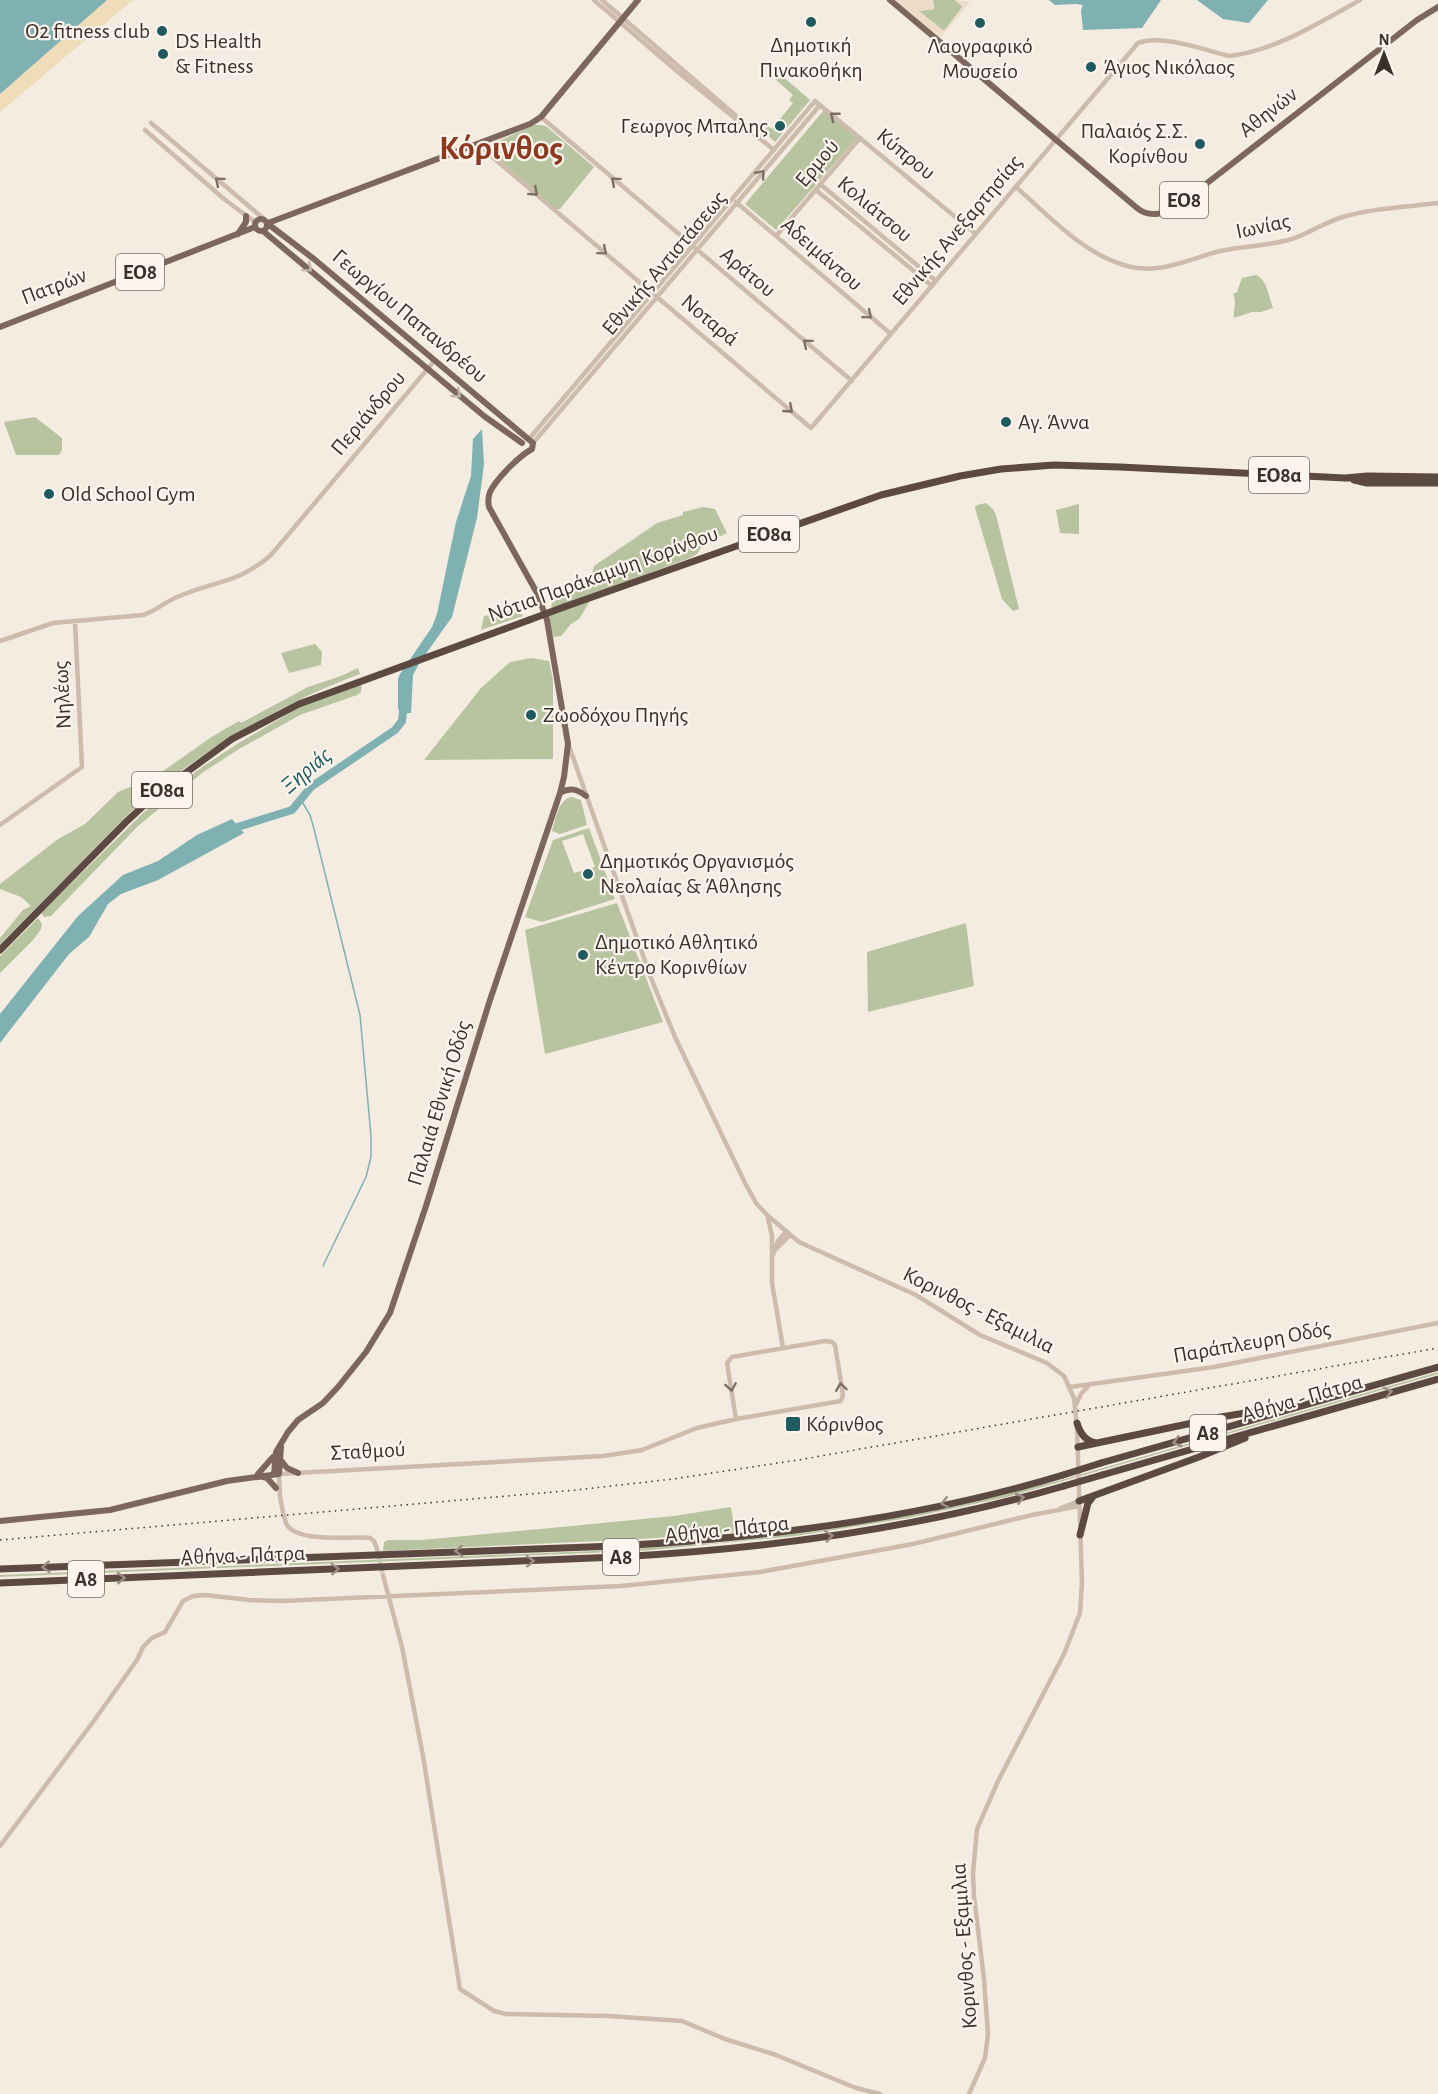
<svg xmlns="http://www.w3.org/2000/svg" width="1438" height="2094" font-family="'Alegreya Sans',sans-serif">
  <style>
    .green { fill: #b8c4a0; fill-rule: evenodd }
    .sand { fill: #efdcb8 }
    .plaza { fill: #ecdcc8 }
    .water { fill: #7fb0b2 }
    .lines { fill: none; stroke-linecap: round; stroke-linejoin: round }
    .stream { stroke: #7fb0b2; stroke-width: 1.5 }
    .river { stroke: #7fb0b2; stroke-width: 8 }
    .minor-tunnel { stroke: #cfc6bd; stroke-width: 4.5; stroke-dasharray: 4.5 2; stroke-linecap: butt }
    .minor { stroke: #cdbbac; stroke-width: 4.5 }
    .major { stroke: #7d675c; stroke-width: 6 }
    .highway { stroke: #5c4a42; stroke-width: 7 }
    .rail { stroke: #3b302b; stroke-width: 1.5; stroke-dasharray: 1.5 4.5; stroke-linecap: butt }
    .highway-bridge { stroke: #5c4a42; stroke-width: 7 }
    .oneway { stroke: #7d6f65 }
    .oneway2 { stroke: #c2b5ac }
    .oneway3 { stroke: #9c8e87 }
    .poi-dot { fill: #1f5a5e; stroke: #fbf5ee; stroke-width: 2 }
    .labels { text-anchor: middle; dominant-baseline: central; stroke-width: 4.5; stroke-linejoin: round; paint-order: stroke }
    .shield { fill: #fbf5ee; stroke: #756b66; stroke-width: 1.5 }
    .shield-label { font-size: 21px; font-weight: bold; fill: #3b302b }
    .poi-label { font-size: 22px; fill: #3b302b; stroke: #fbf5ee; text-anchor: start }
    .street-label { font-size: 22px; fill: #3b302b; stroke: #fbf5ee }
    .water-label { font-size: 24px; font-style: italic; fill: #1f5a5e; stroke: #fbf5ee }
    .town-label { font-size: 34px; font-weight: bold; fill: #8c3b22; stroke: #fbf5ee }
  </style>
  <rect width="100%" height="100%" fill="#f4ebe1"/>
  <path class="green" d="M933 0H955L963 6 944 31 918 11 934 9Z
    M780 74 810 100 775 142 763 131 768 126 772 129 793 103 789 100 793 95 775 79Z
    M824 110 857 138 776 230 745 204Z
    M535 125H542L547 127 594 167 560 209H555L496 157V142Z
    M1256 275C1267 279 1269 297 1273 308L1261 312H1252L1234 318C1233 311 1237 300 1233 294L1237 292 1242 278Z
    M35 417 62 438V450L59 455H16L4 422Z
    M986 503 993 509 996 515 1019 609 1013 611 1002 599 975 508 977 505Z
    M1079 504V534L1060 533 1056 510Z
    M703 507 715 509 727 533 703 545 697 554 690 558 595 593 579 619 571 624 561 636 553 637 549 617 552 603 592 574 594 566 657 523 683 515V512Z
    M518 610 523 616 481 630 484 616Z
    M315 644 322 652 321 665 289 673 281 653Z
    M531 658 549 661 553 680V759L424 760 481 688 510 662Z
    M358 668 360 674C289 700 222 739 162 785 137 804 115 828 93 850 62 882 31 913 0 944V938L23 910 31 906 21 897 0 889V884L58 839 85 824 118 792 156 776 213 736 239 721 241 723 308 687 341 676Z
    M362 682 361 692 357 695 300 715 239 749 202 773 137 827 51 916 44 917 41 913 143 813 202 767 237 744 305 704Z
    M572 797 581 800 587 825 560 834 552 831C556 819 558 799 572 797Z
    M589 828 615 899 542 922 525 917 553 840ZM583 834 595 867 574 873 562 841Z
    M617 903 663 1022 545 1054 525 930Z
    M38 918 42 924 41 929 34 939 0 973V956Z
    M966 923 974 986 868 1012 867 952Z
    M1438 1372V1374L1007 1497 908 1518 796 1536 640 1551 0 1577V1575L617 1550 718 1543 818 1531 918 1514 984 1500 1061 1480Z
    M731 1507 735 1532 640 1539 383 1551 384 1542 388 1540H422L551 1528 674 1516Z"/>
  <path class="sand" d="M107 0H133L0 112V94Z"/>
  <path class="plaza" d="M895 0H933L934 9 919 11 944 31 963 7 955 0 970 2 940 38Z"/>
  <path class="water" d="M0 0H107L0 94Z
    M1049 0H1161L1142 28 1083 30 1081 10 1083 5 1076 4 1055 5Z
    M1197 0H1268L1249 23 1223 19Z
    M482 429 484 464 477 518 452 617 420 662 413 675 411 713H403L398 709V679L400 674 432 627 437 614 456 522 471 476 473 439Z
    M232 819 244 833 158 880 121 894 108 904 89 937 69 954 0 1043V1014L78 916 123 875 158 861 197 835Z"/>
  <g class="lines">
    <path class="stream" d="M300 798 310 815 313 825 360 1015 371 1136V1157L366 1177 323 1266"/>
    <path class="river" d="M228 830 292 810 311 787 395 730 402 721 404 703"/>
    <path class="minor-tunnel" d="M377 1549 383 1575"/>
    <path class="minor" d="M594 0 678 72 774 150
      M602 0 735 115 737 119
      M541 117 852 381
      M151 123 264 219
      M145 130 224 199 255 222
      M477 144 811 428 1138 43C1161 34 1205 50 1229 56 1275 51 1320 22 1360 0
      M820 184 936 281
      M1016 187C1049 216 1083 254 1127 266 1159 275 1190 259 1220 251 1244 246 1269 246 1292 239 1310 233 1325 222 1343 217 1373 208 1407 207 1438 203
      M816 190 932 286
      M736 202 891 334
      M776 236 860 138
      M529 439 815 101 976 234
      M533 443 820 105
      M0 641 53 623 143 615C156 611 165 602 177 597 213 581 238 584 271 555L435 360
      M569 746 651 978 675 1037 745 1183 756 1203 767 1215 799 1242 916 1295 980 1335 1047 1363 1064 1376 1074 1398 1077 1428 1082 1583 1080 1613 1064 1654 998 1781 977 1829 973 1873 974 1896 984 1979 988 2034 985 2058 969 2094
      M0 825 82 767 75 621
      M768 1218 772 1236V1283L783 1348
      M776 1249 790 1235
      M773 1255 778 1241 786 1232
      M1070 1387 1214 1367 1438 1323
      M1075 1406 1081 1394 1090 1384
      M280 1497 279 1474 604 1456 642 1450 697 1428 736 1419 841 1401 843 1395 835 1345 832 1342 825 1341 732 1357 727 1363 736 1419
      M280 1497C282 1506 283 1517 287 1525 299 1543 350 1536 370 1538L374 1541 377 1549
      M1061 1508 1079 1501
      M383 1575 402 1647 423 1756 460 1989 494 2011 506 2014 608 2016 682 2021 725 2039 776 2055 856 2088 880 2094
      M0 1846 93 1722 137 1660 143 1647 152 1638 165 1632 183 1601 193 1596 205 1595 249 1600 281 1601 621 1586 760 1572 913 1544 1032 1515 1079 1506"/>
    <path class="major" d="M890 0 1137 208C1149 218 1162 214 1175 208L1417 20 1438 7
      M255 225a6 6 0 1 1 12 0a6 6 0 1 1-12 0Z
      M268 223 530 124 541 117 638 0
      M268 224 314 259 533 443 532 449C519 456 496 479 490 492 488 497 488 502 489 507L537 593 547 620 568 744 564 777 560 793 489 1003 426 1206 390 1313 366 1352 338 1387 323 1403 298 1420 288 1432 276 1452 274 1474
      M263 231 484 416 522 443
      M238 234 246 222V216
      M0 327 255 227
      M560 793C570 787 577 789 586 796
      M280 1459 287 1468 298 1473
      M258 1474 273 1457
      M260 1476 267 1478 276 1488
      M0 1521 110 1510 227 1481 279 1474 281 1447"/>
    <path class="highway" d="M1354 480 1367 483H1438
      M564 607 881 495 960 476 1001 469 1054 465 1120 467 1345 478 1367 476 1438 477
      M0 950 126 822 154 796 232 739 299 704 529 620
      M1077 1423C1080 1433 1085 1442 1097 1443
      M1078 1447 1221 1417 1287 1406
      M1101 1463 1438 1367
      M1102 1475 1438 1379
      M1079 1501 1199 1457 1245 1438
      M1080 1535 1088 1503 1092 1498
      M0 1569 616 1546C765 1538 921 1518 1063 1475
      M0 1583 617 1557C767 1549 919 1528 1064 1486"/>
    <path class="rail" d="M0 1540 576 1490 673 1479 798 1460 1438 1348"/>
    <path class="highway-bridge" d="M529 620 564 607
      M1063 1475 1101 1463
      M1064 1486 1102 1475"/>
  </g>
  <defs><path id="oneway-chevron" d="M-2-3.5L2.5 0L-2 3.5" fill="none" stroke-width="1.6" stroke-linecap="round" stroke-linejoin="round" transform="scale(1.5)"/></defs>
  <g class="oneway">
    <use href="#oneway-chevron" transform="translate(834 116) rotate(-141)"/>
    <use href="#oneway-chevron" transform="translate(761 174) rotate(-50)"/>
    <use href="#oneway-chevron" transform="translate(219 181) rotate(-140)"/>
    <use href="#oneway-chevron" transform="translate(615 181) rotate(-140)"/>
    <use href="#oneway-chevron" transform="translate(534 192) rotate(41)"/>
    <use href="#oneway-chevron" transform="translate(603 251) rotate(40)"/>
    <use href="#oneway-chevron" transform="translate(868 315) rotate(40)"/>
    <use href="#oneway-chevron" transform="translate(807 343) rotate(-140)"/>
    <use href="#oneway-chevron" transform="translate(789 409) rotate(41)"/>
    <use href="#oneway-chevron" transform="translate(731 1387) rotate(81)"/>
    <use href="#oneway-chevron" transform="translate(841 1387) rotate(-98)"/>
  </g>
  <g class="oneway2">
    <use href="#oneway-chevron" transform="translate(308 268) rotate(40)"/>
    <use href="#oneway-chevron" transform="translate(457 394) rotate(40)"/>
  </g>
  <g class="oneway3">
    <use href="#oneway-chevron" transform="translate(1388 1392) rotate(-15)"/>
    <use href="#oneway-chevron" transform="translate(1177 1442) rotate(164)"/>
    <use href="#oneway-chevron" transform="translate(1020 1498) rotate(-15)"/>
    <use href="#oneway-chevron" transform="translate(945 1503) rotate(168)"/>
    <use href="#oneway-chevron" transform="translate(829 1536) rotate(-8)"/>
    <use href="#oneway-chevron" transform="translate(459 1551) rotate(178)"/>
    <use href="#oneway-chevron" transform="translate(530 1561) rotate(-2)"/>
    <use href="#oneway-chevron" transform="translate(46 1567) rotate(177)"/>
    <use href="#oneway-chevron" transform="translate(335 1569) rotate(-2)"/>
    <use href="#oneway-chevron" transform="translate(121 1578) rotate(-2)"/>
  </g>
  <g class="poi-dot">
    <circle cx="811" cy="22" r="6"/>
    <circle cx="980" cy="23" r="6"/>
    <circle cx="162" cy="31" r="6"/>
    <circle cx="163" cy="54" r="6"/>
    <circle cx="1091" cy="67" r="6"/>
    <circle cx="780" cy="126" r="6"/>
    <circle cx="1200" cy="144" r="6"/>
    <circle cx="1006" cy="422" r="6"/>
    <circle cx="49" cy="494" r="6"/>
    <circle cx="531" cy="715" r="6"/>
    <circle cx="588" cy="874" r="6"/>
    <circle cx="583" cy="955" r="6"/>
    <rect x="785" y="1416" width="16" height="16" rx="3"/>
  </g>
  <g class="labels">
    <g class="shield">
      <rect x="1160" y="182" width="48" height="36" rx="4.5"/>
      <rect x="116" y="254" width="48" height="36" rx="4.5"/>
      <rect x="1249" y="457" width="60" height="36" rx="4.5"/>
      <rect x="739" y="516" width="60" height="36" rx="4.5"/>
      <rect x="132" y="772" width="60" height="36" rx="4.5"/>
      <rect x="1190" y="1415" width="36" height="36" rx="4.5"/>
      <rect x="603" y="1539" width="36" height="36" rx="4.5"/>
      <rect x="68" y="1561" width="36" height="36" rx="4.5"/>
    </g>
    <g class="shield-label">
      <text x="1184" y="200">ΕΟ8</text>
      <text x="140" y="272">ΕΟ8</text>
      <text x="1279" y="475">ΕΟ8α</text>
      <text x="769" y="534">ΕΟ8α</text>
      <text x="162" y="790">ΕΟ8α</text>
      <text x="1208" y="1433">Α8</text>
      <text x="621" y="1557">Α8</text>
      <text x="86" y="1579">Α8</text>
    </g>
    <g class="poi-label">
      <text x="150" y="31" text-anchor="end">O2 fitness club</text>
      <text x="175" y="41">DS Health<tspan x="175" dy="25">&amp; Fitness</tspan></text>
      <text x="811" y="45" text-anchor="middle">Δημοτική<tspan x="811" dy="25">Πινακοθήκη</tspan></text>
      <text x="980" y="46" text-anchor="middle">Λαογραφικό<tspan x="980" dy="25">Μουσείο</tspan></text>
      <text x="1103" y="67">Άγιος Νικόλαος</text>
      <text x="768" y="126" text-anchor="end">Γεωργος Μπαλης</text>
      <text x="1188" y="131" text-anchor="end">Παλαιός Σ.Σ.<tspan x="1188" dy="25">Κορίνθου</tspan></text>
      <text x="1018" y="422">Αγ. Άννα</text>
      <text x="61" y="494">Old School Gym</text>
      <text x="543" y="715">Ζωοδόχου Πηγής</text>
      <text x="600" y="861">Δημοτικός Οργανισμός<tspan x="600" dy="25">Νεολαίας &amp; Άθλησης</tspan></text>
      <text x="595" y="942">Δημοτικό Αθλητικό<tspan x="595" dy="25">Κέντρο Κορινθίων</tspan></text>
      <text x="806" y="1424">Κόρινθος</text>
    </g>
    <g class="street-label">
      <text transform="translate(1268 112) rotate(-38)">Αθηνών</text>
      <text transform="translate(906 154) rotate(39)">Κύπρου</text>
      <text transform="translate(817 163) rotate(-50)">Ερμού</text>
      <text transform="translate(875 209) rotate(40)">Κολιάτσου</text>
      <text transform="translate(1263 226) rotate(-12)">Ιωνίας</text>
      <text transform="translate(957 230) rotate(-50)">Εθνικής Ανεξαρτησίας</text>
      <text transform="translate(822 254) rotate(41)">Αδειμάντου</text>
      <text transform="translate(664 263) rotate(-50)">Εθνικής Αντιστάσεως</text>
      <text transform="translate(748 272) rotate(40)">Αράτου</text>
      <text transform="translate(54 286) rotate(-21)">Πατρών</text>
      <text transform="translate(410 316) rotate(40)">Γεωργίου Παπανδρέου</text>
      <text transform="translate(710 320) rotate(40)">Νοταρά</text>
      <text transform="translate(368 413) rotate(-50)">Περιάνδρου</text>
      <text transform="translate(603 574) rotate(-20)">Νότια Παράκαμψη Κορίνθου</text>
      <text transform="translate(62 695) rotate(-93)">Νηλέως</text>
      <text transform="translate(439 1103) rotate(-73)">Παλαιά Εθνική Οδός</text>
      <text transform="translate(979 1310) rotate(27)">Κορινθος - Εξαμιλια</text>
      <text transform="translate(1252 1342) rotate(-10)">Παράπλευρη Οδός</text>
      <text transform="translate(1302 1398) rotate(-16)">Αθήνα - Πάτρα</text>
      <text transform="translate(368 1451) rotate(-3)">Σταθμού</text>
      <text transform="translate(727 1529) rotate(-6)">Αθήνα - Πάτρα</text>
      <text transform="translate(243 1555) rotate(-2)">Αθήνα - Πάτρα</text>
      <text transform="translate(964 1946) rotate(-94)">Κορινθος - Εξαμιλια</text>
    </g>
    <g class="water-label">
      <text transform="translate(306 771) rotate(-40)">Ξηριάς</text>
    </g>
    <g class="town-label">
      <text x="501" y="149">Κόρινθος</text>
    </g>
  </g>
  <g transform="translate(1384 54)" stroke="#fbf5ee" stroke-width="4.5" paint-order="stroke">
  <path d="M0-4.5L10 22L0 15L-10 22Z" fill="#3b302b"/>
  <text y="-9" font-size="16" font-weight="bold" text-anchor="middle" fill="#3b302b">N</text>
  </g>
</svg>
